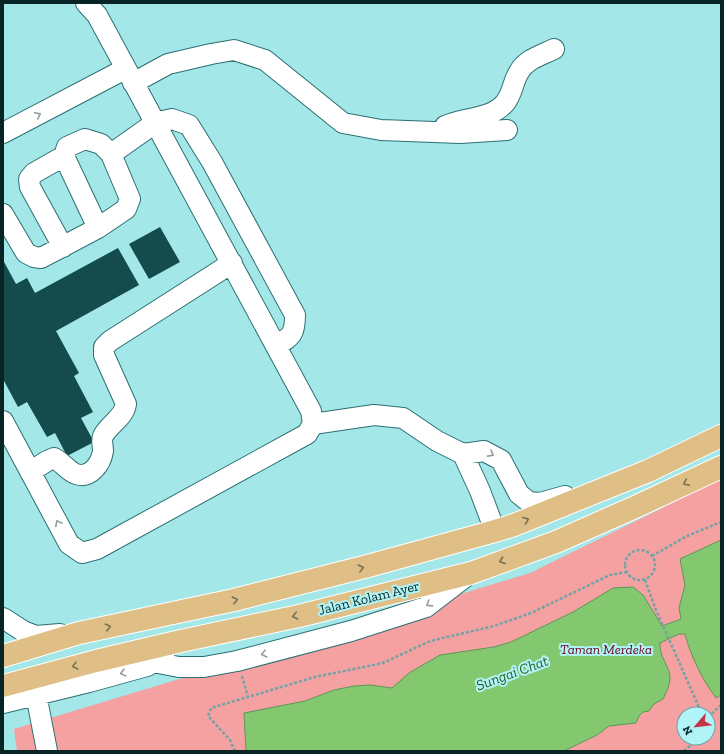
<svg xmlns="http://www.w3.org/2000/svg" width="724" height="754" font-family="'Zilla Slab',serif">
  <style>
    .green { fill: #f5a1a2; fill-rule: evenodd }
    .water { fill: #83c76e; stroke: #5e9658 }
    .building { fill: #144b4d }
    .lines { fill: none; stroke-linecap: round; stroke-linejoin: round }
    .minor-casing { stroke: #2c6f72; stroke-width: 22 }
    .major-casing { stroke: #fff; stroke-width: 24 }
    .path { stroke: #6ea4a6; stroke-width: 2.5; stroke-dasharray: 3 2; stroke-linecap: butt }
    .minor { stroke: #fff; stroke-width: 20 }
    .major { stroke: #dfbf85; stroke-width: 22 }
    .oneway { stroke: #909c9d }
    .oneway2 { stroke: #747255 }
    .labels { text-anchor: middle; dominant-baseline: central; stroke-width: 4; stroke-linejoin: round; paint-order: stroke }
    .street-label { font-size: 14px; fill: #082425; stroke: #b1f4f7 }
    .park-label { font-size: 14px; font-style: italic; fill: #6c0019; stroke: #b1f4f7 }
    .water-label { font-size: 15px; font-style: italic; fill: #2e5a1f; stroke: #b1f4f7 }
  </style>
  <rect width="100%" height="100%" fill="#a4e7e9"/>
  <path class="green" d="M721 479V751H17L14 729 530 573ZM684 714H708V738H684Z"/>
  <path class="water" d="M721 540V695L716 698C702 679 691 657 685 634H679L660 643C659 657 670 667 670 677 670 685 666 693 663 699L654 704 649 711 643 712 639 716 636 723 609 726 597 735 564 751H246L244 713 305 701 334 690 354 686 370 685 392 688 409 673 440 655 494 647 511 642 573 612 613 588 633 587 643 595 662 626 681 619 679 608 685 585 680 559Z"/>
  <path class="building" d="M160 227 180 262 149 279 129 244Z
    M118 248 139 285 56 331 79 373 74 376 93 412 81 418 94 442 67 456 55 433 47 437 27 402 18 407 3 379V260L16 284 27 278 35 293Z"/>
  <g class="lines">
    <defs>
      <path id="minor" d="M133 83 168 64 211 54 234 50 265 60 343 123 381 130 460 133 507 130
        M445 126C464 117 490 120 505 103 513 93 513 81 519 72 526 59 542 55 554 49
        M3 133 125 69
        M3 214 26 253 34 257 41 258 98 228 64 156 67 147 85 139 101 144 111 154 155 123 172 119 189 125 212 162 295 315C295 334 292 336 276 346
        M98 228 126 209 130 199 111 154
        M63 247 30 187 29 179 34 173 64 156
        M3 421 69 544 82 553 97 549 307 434 313 424 311 411 97 15 86 3
        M313 424 374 415 403 418 437 441 463 454 484 451 501 460 519 494 529 502 540 503 565 496
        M463 454 480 491 495 531
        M30 472 47 461 54 458C62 462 69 472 76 474 90 479 101 464 103 451 103 446 101 441 103 436 109 424 124 418 126 404L104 355V347L110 341 232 263
        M3 618 23 631 36 636 60 634
        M153 662 179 667H204L237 661 351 631 426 607 469 574
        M36 694 47 751
        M3 703 89 682 147 666 164 655"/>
      <path id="major" d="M3 656 79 633 234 600 368 566 495 531 514 525 648 471 721 436
        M3 686 96 661 181 641 299 616 471 573 556 542 633 508 721 467"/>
    </defs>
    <use href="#minor" class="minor-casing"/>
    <use href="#major" class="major-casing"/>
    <path class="path" d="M625 565a15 15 0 1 1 30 0a15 15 0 1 1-30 0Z
      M652 556 687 536 721 522
      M645 580 656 610 702 714
      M242 676 248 697
      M708 717 721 705
      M235 751 230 740 208 716 211 708 315 677 383 663 430 641 494 626 531 613 610 575 626 572
      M684 751 690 746 695 738"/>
    <use href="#minor" class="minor"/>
    <use href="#major" class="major"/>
  </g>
  <defs><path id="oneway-chevron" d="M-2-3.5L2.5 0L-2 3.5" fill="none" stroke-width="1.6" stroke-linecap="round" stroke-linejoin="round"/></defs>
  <g class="oneway">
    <use href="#oneway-chevron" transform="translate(38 115) rotate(-27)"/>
    <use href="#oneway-chevron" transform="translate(491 454) rotate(29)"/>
    <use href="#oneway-chevron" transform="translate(58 523) rotate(-118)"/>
    <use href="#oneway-chevron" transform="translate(429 604) rotate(147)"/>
    <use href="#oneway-chevron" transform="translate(264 654) rotate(166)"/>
    <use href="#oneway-chevron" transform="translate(123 673) rotate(165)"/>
  </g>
  <g class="oneway2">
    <use href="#oneway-chevron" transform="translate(686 483) rotate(155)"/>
    <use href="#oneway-chevron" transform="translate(526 520) rotate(-22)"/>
    <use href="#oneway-chevron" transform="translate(502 561) rotate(160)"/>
    <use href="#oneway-chevron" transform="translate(361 568) rotate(-14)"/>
    <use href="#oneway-chevron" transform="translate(235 600) rotate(-13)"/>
    <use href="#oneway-chevron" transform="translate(295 616) rotate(168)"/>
    <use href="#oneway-chevron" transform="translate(108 627) rotate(-12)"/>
    <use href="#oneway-chevron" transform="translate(75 666) rotate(166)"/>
  </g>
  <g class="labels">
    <g class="street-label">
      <text transform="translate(369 598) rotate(-14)">Jalan Kolam Ayer</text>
    </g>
    <g class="park-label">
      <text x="606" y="649">Taman Merdeka</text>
    </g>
    <g class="water-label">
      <text transform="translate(512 673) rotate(-20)">Sungai Chat</text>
    </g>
  </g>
  <rect width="724" height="754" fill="none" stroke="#082425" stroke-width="8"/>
  <g transform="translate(696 726) rotate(242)"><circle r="19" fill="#b1f4f7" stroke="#6da1a3"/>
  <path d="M0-3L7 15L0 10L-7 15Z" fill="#c53547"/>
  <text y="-6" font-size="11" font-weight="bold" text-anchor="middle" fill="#082425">N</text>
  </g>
</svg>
